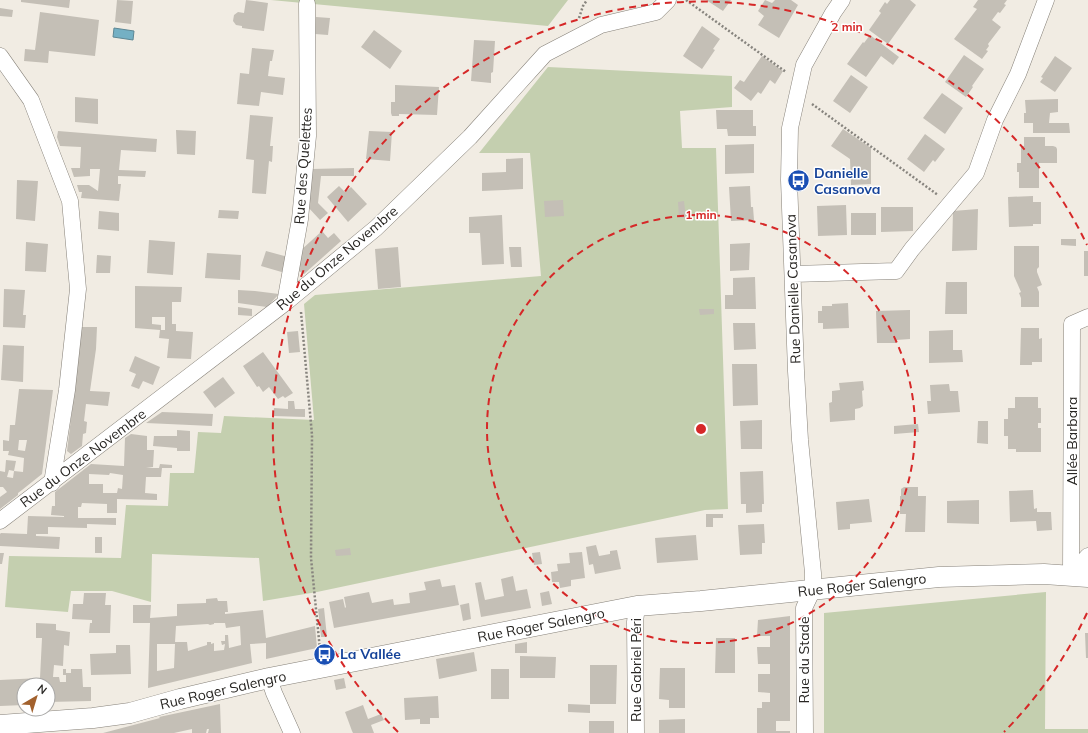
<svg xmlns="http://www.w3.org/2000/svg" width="1088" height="733" font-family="Mulish,sans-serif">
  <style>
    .green { fill: #c4cfaf }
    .water { fill: #74b0c4; stroke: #5d8794 }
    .building { fill: #c4bfb6; fill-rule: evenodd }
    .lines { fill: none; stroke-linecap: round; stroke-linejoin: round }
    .minor-casing { stroke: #868179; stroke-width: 17 }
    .tertiary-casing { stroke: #868179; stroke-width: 21 }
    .path { stroke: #87847e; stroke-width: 2.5; stroke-dasharray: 2 2; stroke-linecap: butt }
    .minor { stroke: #fff; stroke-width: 16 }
    .tertiary { stroke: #fff; stroke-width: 20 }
    .ring { fill: none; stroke: #d62828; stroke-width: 2; stroke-dasharray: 7 5 }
    .labels { text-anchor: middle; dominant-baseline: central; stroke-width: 3; stroke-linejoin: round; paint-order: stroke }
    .street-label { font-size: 14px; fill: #282623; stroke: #fff }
    .transit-label { font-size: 14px; font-weight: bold; fill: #164399; stroke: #fff; text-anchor: start }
    .centre { fill: #d62828; stroke: #fff; stroke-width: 2 }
    .ring-label { font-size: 12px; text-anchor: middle; font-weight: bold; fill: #d62828; stroke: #fff; stroke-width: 3; stroke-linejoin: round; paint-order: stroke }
  </style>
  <rect width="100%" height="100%" fill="#f1ece3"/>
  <path class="green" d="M271 0H568L548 26Z
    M548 67 732 76V107L680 111 682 148H716L728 509 705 510 317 592 263 601 259 558 152 554 151 602 112 591H71L68 612 5 607 9 556 121 558 126 505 168 506 170 473H194L198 432 221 433 224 416 314 420 304 304 315 295 541 276 530 153H479Z
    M1046 592 1045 729H1088V733H824V613Z"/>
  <path class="water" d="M114 28 134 31 133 40 113 37Z"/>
  <path class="building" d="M21 0H70L69 8 21 2Z
    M117 0 133 1 131 24 115 22Z
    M246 0 268 3 264 31 242 28V26L236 25 233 21 234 15 238 12 244 13Z
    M706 0H731L723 11Z
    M765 0 772 3 775 0H791L798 5 779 38 758 25 764 16 758 11Z
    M890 0H910L916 5 888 44 869 30 881 13 879 11 885 2 887 4Z
    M978 0H1007L1004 4 1006 5 1000 13 998 12 992 20 1001 27 988 44 989 46 986 50 988 51 982 59 954 39 977 9 973 7Z
    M0 8 13 10 12 17 0 16Z
    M40 12 99 20 95 56 49 51 48 63 24 61 25 49 35 50Z
    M316 17 330 18 328 35 315 34Z
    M702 26 720 39 713 49 715 50 702 69 683 56Z
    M374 30 402 51 390 69 361 47Z
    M870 35 899 57 893 65 881 56 866 77 847 64 863 42 864 43Z
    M474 40 495 41 493 72 491 73V83L471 81Z
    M252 48 274 50 272 61H270L268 76 285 78 283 95 261 92 259 106 237 104 240 73 249 74Z
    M964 55 984 69 972 86 973 87 966 97 945 82Z
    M762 56 783 71 775 84 770 80 761 94 758 92 751 101 734 88 740 80 744 82Z
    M1055 56 1072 68 1055 92 1040 82 1043 78 1041 77Z
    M851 75 868 87 850 113 833 101Z
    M395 85 439 87 437 115 399 114V116H392L391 113V102H395Z
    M942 93 963 108 945 134 923 118Z
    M75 97 98 99V124L75 122Z
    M1058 99V112L1050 113 1049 123H1069L1070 133H1033V123H1024V113H1026L1025 100Z
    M716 110H753V126H756V136H728L727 129H717Z
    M250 115 273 117 270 146H273L272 162 269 161 266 194 252 193 254 160 246 159Z
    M843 129 871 148V184L851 185 850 159 831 146Z
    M176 130 196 131 195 155 177 154Z
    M58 131 157 139 156 152 121 150 119 170 146 171 145 177 118 176V184H121L119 201 81 198 82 192H79L77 185H89L98 191 100 169H90V176L74 177 71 168H80L81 147 60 146 57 137Z
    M369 131 392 132 390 161 366 159Z
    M925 134 945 149 935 162 933 160 924 172 907 159Z
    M1024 137H1045V146H1053L1056 147 1057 149V163H1039V188H1019V172H1017V163H1021V146H1024Z
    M754 144V173L725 174V145Z
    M523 158V189L482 191V173L506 172V159Z
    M354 168V176H321L318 203 328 213 320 220 307 206 311 169Z
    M17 180 38 181 35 221 16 219Z
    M339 186 345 192 351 187 367 204 348 222 327 197Z
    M750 186 751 207H753L754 220 731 221 729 187Z
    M1033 196V202H1041V224H1033V226L1009 227 1008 197Z
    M563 200 564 216 545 217 544 201Z
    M684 201 686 218H679L678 202Z
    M846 205 847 235 818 236 817 206Z
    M881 207H913V231L881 232Z
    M978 209 977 250 952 251 953 211Z
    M219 210 239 211 238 219 218 218Z
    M99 211 119 213V231L98 229Z
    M851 213H876V235H851Z
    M502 215 504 264 482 265 480 233H469V217Z
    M322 231 328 238 334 233 341 241 304 274 297 270 300 251Z
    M1061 239H1076V246L1061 245Z
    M149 240 175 242 173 275 147 273Z
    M26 242 48 244 46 272 25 271Z
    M750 243 749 270 730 271V244Z
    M1014 246H1039V267L1037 269V272L1042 285 1037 287 1039 292V307H1021V298L1019 293 1021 292 1014 276Z
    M398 247 401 287 378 289 375 249Z
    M509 247H521L522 267H511Z
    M266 251 288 257 285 273 261 266Z
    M1084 251H1088V276H1084Z
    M207 253 241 255 240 280 205 278Z
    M97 255 111 256 110 273H96Z
    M755 277 756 309H725V295H733V278Z
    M946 282H967V314H945Z
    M135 286 182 287 181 302H172V324H176V331L193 332 191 359 167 358 169 339 159 338 160 330 135 328ZM152 317H165V330H161V325L152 324Z
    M4 289 25 290 23 315H26L25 328 3 327Z
    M238 290 255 291 279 294 267 307 238 303Z
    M848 303 849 328 823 329V323H818V311H822V306H832V304Z
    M238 307 252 309V316L238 315Z
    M699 309H714V314L700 315Z
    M910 310V339L896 340V343H877L876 311Z
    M733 323H755L756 349 734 350Z
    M80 327H97L96 349 90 391 110 392 108 406 86 404 84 421 87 422 86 433 83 434 82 446 71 454 67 451 78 361Z
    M1021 328H1039V339L1042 338V362H1032V365H1020Z
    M953 330V350H962L963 362 929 363V331Z
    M298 331 300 352 289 353 287 332Z
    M3 345 24 346 23 382 1 380Z
    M263 352 293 393 285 398 283 396 278 399 269 387 263 392 259 386 257 387 243 366Z
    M135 356 160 367 153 385 143 381 139 389 131 386 136 374 129 371Z
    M732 364H757L758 405 733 406Z
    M223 377 235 393 215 408 203 392Z
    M863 381 864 390 862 391 863 406 860 408 855 409V420L830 422 829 403 832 402V391L840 390 839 383Z
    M949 384 950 391H958L960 412 928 414 927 401H931L930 385Z
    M19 389 53 390 42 474 22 490 18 493V495L0 509V497L7 492 3 487H0V471L5 472 6 460 16 461 14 471 9 470 7 477 13 478 14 471 23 472 24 458 8 455 9 451H3V440L9 441 10 425H15ZM19 440H27L25 451 18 450Z
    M1015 397H1038V408H1041V423H1038V428H1041V452H1016V449H1008V436H1004V419H1008V408H1015Z
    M288 401H294L295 409H305V417L273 416 274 408 288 409Z
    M162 412 213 414 212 426 146 423Z
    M762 420V449H741L740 421Z
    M978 421H988V444L977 443Z
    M918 424 919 432 894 434V426Z
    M177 430 190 431V451H177V448L153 446 154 436H177Z
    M131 434 147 436V450H154L153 467 146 468H162L161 477H146L145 493 157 494V500L117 499V513H107V504L82 503 81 507H78V518H116V525L87 524V528L48 527V534H36V536L60 537 59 549 0 546V534L1 533 27 534 28 516 64 517V516L51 515 52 506H55V492L91 464 124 466 125 438ZM110 473 123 475 122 489 118 488 117 493H103V484H89V474L109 475Z
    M160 464 172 465V468H159Z
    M763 471 764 504H762V512L746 513V504H741L740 472Z
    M904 487H918V496H926L925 532H905L906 514H900V496H901V489Z
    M1033 490 1034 509 1037 508V512H1051L1052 530 1037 531 1036 521 1010 522 1009 491Z
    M869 499 872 522 850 524V529L838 530 836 502Z
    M979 500V524L947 523V501Z
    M706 514H723V518H713V527H706Z
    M764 524 765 543H762V554L740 555 738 525Z
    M696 535 698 560 657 563 655 538Z
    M95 537H102V553H95Z
    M596 545 599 556 610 554V551L617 550 621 569 595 574 593 564 589 565 586 547Z
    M350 548 351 555 336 556 335 550Z
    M540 552 542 564 534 565 532 553Z
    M582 552 585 578 571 580V586L560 588 559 582H552L551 572 558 571 557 564 570 563 569 553Z
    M0 553H4L2 564H0Z
    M513 576 516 591 527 589 531 608 481 617 475 583 481 582 485 600 504 596 501 579Z
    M440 579 442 587 455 585 459 605 334 628 329 602 343 599 345 608 346 607 344 597 369 592 372 603 393 599 394 605 410 603 409 593 426 590 424 582Z
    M549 591 552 604 542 606 540 593Z
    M84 593H106L105 605H111L110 633H89L90 623H92V620L72 619 73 604H83Z
    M217 598 218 601H227L228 612H225V614L263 610 266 638 315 626 317 648 266 659V643L250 644 252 663 148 688 150 623H133V605H151L150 618 177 616V604L206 603V599ZM214 623H225L226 628 240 626 241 645 229 648 228 635H225V641H221L222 645 225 644 224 650 214 651V643L211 644V642H207V645L188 651 187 642H175L176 626 208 624 210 625 214 624ZM157 644H175L174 668 157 671Z
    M469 603 471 619 463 621 460 605Z
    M324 608 327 637H321L318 609Z
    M790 616V721H776V731H790V733H757V708H762V702H770V693L758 692V674H770V664H758L757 647H770V636H757L758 620Z
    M36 623 56 624V630L70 632 69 646 64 645 63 666 54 665 53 677H59L60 682H66V675H63V669H66V673H71V669H82L83 687H91V701L48 702V685H24V705L0 706V680L40 678 42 638H36Z
    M1085 633H1088V658H1086Z
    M716 638H735V673H715Z
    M527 642V653H515V644Z
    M116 645H130L131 674 91 675 90 654 116 653Z
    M474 652 477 671 439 679 436 659Z
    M520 656 556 657 555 678H520Z
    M590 665H617L616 704H590Z
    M660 668H685V708H669V700L659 699Z
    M491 669H509V699H491Z
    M344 678 346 688 336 690 334 680Z
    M438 696 439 718H430V724H420V719L405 720 404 698Z
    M220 704 221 733H208L209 729H207L206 733H192V729L174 733H103L160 718 159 717Z
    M568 704 590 705V713L568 712Z
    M363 705 368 719 381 714 384 720 371 725 374 733H353L352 731 345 712Z
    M685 719V733H659V720Z
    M589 721H614V733H589Z"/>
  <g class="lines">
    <defs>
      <path id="minor" d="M0 56 31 100 70 201 78 289 67 390 52 483
        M793 274 896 271 912 249 976 173 995 120 1018 74 1046 0
        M285 303 300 219 308 136 307 4
        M0 521 285 303 376 228 470 137 545 54 601 25 656 12 668 0
        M1071 576 1072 324 1088 317
        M1071 576 1088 556
        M269 678 274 693 292 733
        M636 733 635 622 637 606
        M805 733 804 608 813 589V573L800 440 796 371 789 180 790 128 804 65 833 13 842 0"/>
      <path id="tertiary" d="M0 725 93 718 130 713 180 699 269 678 637 606 701 601 939 577 1044 574 1088 577"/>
    </defs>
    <use href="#minor" class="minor-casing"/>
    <use href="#tertiary" class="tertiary-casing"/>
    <path class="path" d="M686 0 786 72
      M579 18 583 6 587 0
      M812 104 938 195
      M301 312 312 435 311 558 320 650"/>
    <use href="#minor" class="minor"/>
    <use href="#tertiary" class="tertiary"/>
  </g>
  <g class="ring">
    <circle cx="701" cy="429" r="214"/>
    <path d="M1087 613A428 428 0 0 1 1004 732M398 732A428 428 0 1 1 1087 245"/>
  </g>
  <defs>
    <symbol id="bus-disc" viewBox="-11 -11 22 22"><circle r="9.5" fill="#1a4fb4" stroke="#fff"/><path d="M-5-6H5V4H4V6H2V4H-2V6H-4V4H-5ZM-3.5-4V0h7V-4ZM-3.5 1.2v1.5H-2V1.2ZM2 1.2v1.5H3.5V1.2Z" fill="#fff"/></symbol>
  </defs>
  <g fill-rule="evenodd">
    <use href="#bus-disc" x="786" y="168" width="25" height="25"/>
    <use href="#bus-disc" x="312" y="642" width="25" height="25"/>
  </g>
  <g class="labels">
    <g class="street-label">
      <text transform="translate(303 166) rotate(-86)">Rue des Quelettes</text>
      <text transform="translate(337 258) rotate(-40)">Rue du Onze Novembre</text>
      <text transform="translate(793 289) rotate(-92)">Rue Danielle Casanova</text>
      <text transform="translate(1072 441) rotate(-90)">Allée Barbara</text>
      <text transform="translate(83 458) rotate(-37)">Rue du Onze Novembre</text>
      <text transform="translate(862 585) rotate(-6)">Rue Roger Salengro</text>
      <text transform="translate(541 625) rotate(-11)">Rue Roger Salengro</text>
      <text transform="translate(804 660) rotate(-90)">Rue du Stade</text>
      <text transform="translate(636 670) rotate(-90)">Rue Gabriel Péri</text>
      <text transform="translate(223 690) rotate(-13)">Rue Roger Salengro</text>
    </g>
    <g class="transit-label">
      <text x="814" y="173">Danielle<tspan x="814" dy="16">Casanova</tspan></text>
      <text x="340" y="654">La Vallée</text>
    </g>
  </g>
  <circle cx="701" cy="429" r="6" class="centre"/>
  <g class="ring-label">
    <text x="847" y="31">2 min</text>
    <text x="701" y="219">1 min</text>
  </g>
  <g transform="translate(36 697) rotate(38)"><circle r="19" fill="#ffffff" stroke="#a9a8a7"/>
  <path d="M0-3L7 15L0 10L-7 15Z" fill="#a2612d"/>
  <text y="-6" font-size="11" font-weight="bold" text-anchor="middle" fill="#282623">N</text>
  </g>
</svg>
